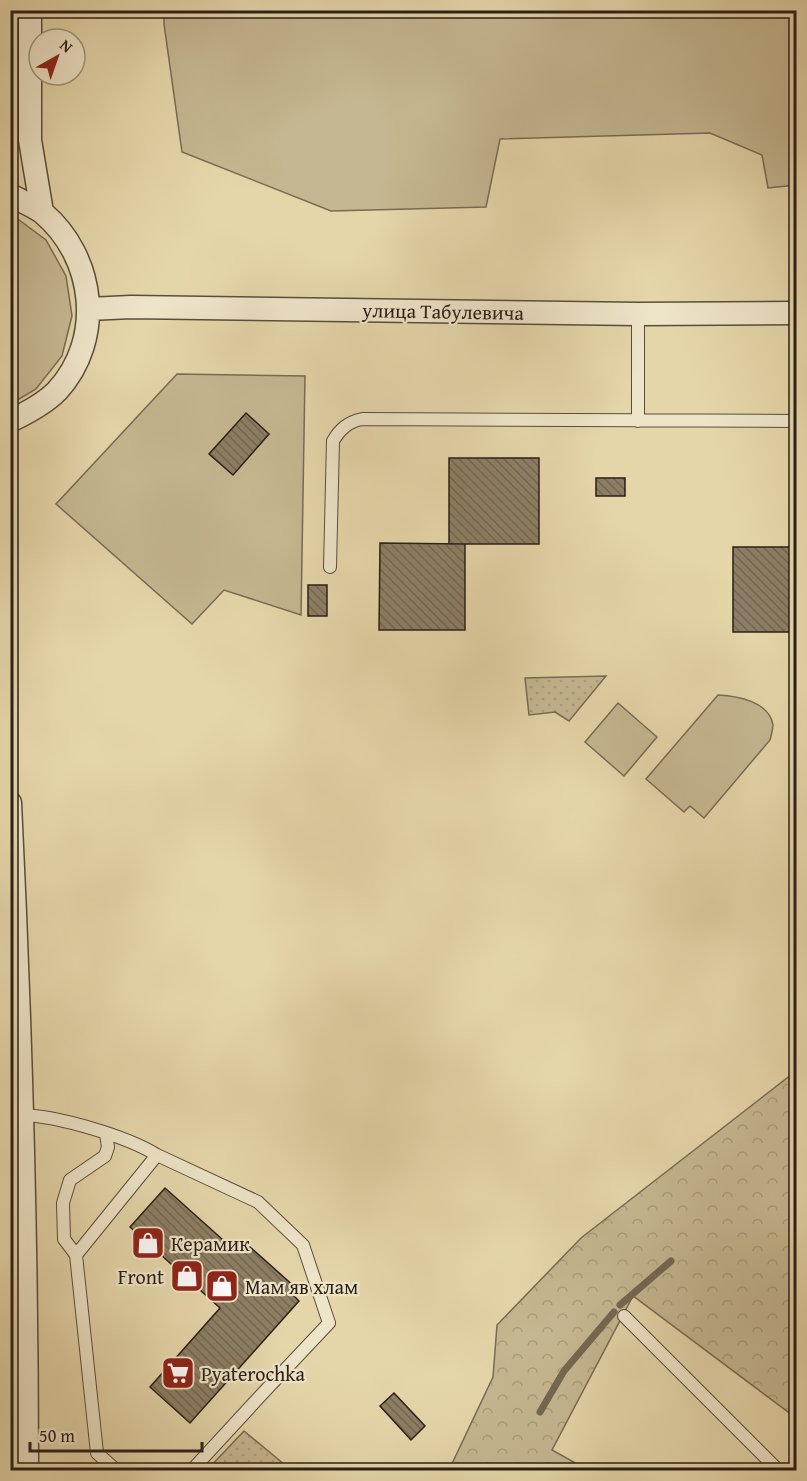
<svg xmlns="http://www.w3.org/2000/svg" width="807" height="1481" font-family="'Gentium Book Plus',serif">
  <style>
    .grass { fill: #c5b791; stroke: #786b54; stroke-width: 1.5 }
    .forest { fill: url(#forest-crowns); stroke: #786b54; stroke-width: 1.5 }
    .park { fill: url(#park-dots); stroke: #786b54; stroke-width: 1.5 }
    .lines { fill: none; stroke-linecap: round; stroke-linejoin: round }
    .stream { stroke: #756852; stroke-width: 7 }
    .building { fill: url(#building-back-hatch); stroke: #2b1f18; stroke-width: 1.5 }
    .lane-casing { stroke: #5a4d3c; stroke-width: 14 }
    .street-casing { stroke: #5a4d3c; stroke-width: 25 }
    .lane { stroke: #eee4c8; stroke-width: 12 }
    .street { stroke: #eee4c8; stroke-width: 22 }
    .labels { text-anchor: middle; dominant-baseline: central; stroke-width: 4.5; stroke-linejoin: round; paint-order: stroke }
    .street-label { font-size: 20px; fill: #2b1f18; stroke: #eee4c8 }
    .poi-label { font-size: 20px; fill: #2b1f18; stroke: #eee4c8; text-anchor: start }
  </style>
  <defs>
    <pattern id="forest-crowns" width="20" height="18" patternUnits="userSpaceOnUse" patternTransform="scale(1.5)"><rect width="20" height="18" fill="#c5b791"/><path d="M2 6a3 3 0 1 1 6 0M12 15a3 3 0 1 1 6 0" fill="none" stroke="#a99d7c"/></pattern>
    <pattern id="park-dots" width="8" height="8" patternUnits="userSpaceOnUse" patternTransform="scale(1.5)"><rect width="8" height="8" fill="#c5b791"/><path d="M2 2h.1M6 6h.1" fill="none" stroke="#a99d7c" stroke-width="1.8" stroke-linecap="round"/></pattern>
    <pattern id="building-back-hatch" width="6" height="6" patternUnits="userSpaceOnUse" patternTransform="scale(1.5)"><rect width="6" height="6" fill="#8c7e64"/><path d="M-1 5l2 2M0 0l6 6M5-1l2 2" fill="none" stroke="#736751"/></pattern>
  </defs>
  <rect width="100%" height="100%" fill="#e5d6aa"/>
  <filter id="stains"><feTurbulence type="fractalNoise" baseFrequency=".00333" numOctaves="4"/><feColorMatrix values="0 0 0 0 .2 0 0 0 0 .09 0 0 0 0 .02 0 0 0 .5 -.17"/></filter>
  <radialGradient id="worn" r=".72"><stop offset=".6" stop-color="#630" stop-opacity="0"/><stop offset="1" stop-color="#630" stop-opacity=".3"/></radialGradient>
  <path class="grass" d="M164 11H796V185L768 188 762 155 710 133 500 139 486 207 331 211 182 152 164 24Z
    M11 214 46 240 66 276 72 316 62 356 36 389 11 404Z
    M177 374 305 376 301 615 224 590 192 624 56 504Z
    M718 695C737 696 769 701 773 725 773 729 771 736 770 740L704 818 690 806 684 812 646 779Z
    M618 703 657 737 624 776 585 742Z"/>
  <path class="forest" d="M796 1071V1418L633 1296 552 1450 588 1470H449L493 1377 497 1325 581 1238Z"/>
  <path class="park" d="M606 676 569 721 555 712 529 715 525 678Z
    M244 1431 291 1470H207Z"/>
  <g class="lines">
    <path class="stream" d="M620 1305 671 1261
      M540 1412 564 1371 614 1312"/>
  </g>
  <path class="building" d="M246 413 269 434 233 475 209 454Z
    M449 458H539V544H449Z
    M596 478H625V496H596Z
    M380 543 465 544V630H379Z
    M733 547H796V632H733Z
    M308 585H327V616H308Z
    M165 1188 232 1248 236 1244 246 1252 250 1247 296 1288 291 1293 299 1301 190 1423 150 1387 220 1308 130 1227Z
    M394 1393 425 1426 411 1440 380 1406Z"/>
  <g class="lines">
    <defs>
      <path id="lane" d="M638 314V421
        M330 567 333 441C340 429 348 422 362 419L796 421
        M22 1115C58 1116 126 1136 157 1155L258 1202 303 1245 329 1323 263 1393 192 1470
        M76 1255 64 1239 63 1203 70 1180 105 1156 108 1147 106 1134
        M624 1316 778 1470
        M116 1470 97 1453 76 1255 157 1155"/>
      <path id="street" d="M30 10V140L42 212
        M10 195C21 201 34 206 43 213 95 257 105 339 57 391 44 404 27 413 10 421
        M89 309 131 307 638 314 796 313
        M10 803C21 1026 27 1248 27 1470"/>
    </defs>
    <use href="#lane" class="lane-casing"/>
    <use href="#street" class="street-casing"/>
    <use href="#lane" class="lane"/>
    <use href="#street" class="street"/>
  </g>
  <defs>
    <symbol id="shop-square" viewBox="-11 -11 22 22"><rect x="-9" y="-9" width="18" height="18" rx="4" fill="#8f2418" stroke="#eee4c8"/><path d="M-5-2.5h2.3a2.7 3.5 0 0 1 5.4 0H5L5.5 6h-11ZM-1.5-2.5h3a1.5 2.3 0 0 0-3 0Z" fill="#fff"/></symbol>
    <symbol id="supermarket-square" viewBox="-11 -11 22 22"><rect x="-9" y="-9" width="18" height="18" rx="4" fill="#8f2418" stroke="#eee4c8"/><path d="M-6-5.5h2.5l.6 2H6L4.5 2H-2.5L-4.4-4H-6ZM-1.5 3.2a1.3 1.3 0 1 0 .1 0ZM3 3.2a1.3 1.3 0 1 0 .1 0Z" fill="#fff"/></symbol>
  </defs>
  <g fill-rule="evenodd">
    <use href="#shop-square" x="129" y="1224" width="38" height="38"/>
    <use href="#shop-square" x="168" y="1257" width="38" height="38"/>
    <use href="#shop-square" x="203" y="1267" width="38" height="38"/>
    <use href="#supermarket-square" x="159" y="1354" width="38" height="38"/>
  </g>
  <g class="labels">
    <g class="street-label">
      <text transform="translate(443 311) rotate(1)">улица Табулевича</text>
    </g>
    <g class="poi-label">
      <text x="171" y="1243">Керамик</text>
      <text x="164" y="1276" text-anchor="end">Front</text>
      <text x="245" y="1286">Мам яв хлам</text>
      <text x="201" y="1373">Pyaterochka</text>
    </g>
  </g>
  <rect width="807" height="1481" fill="none" stroke="#e5d6aa" stroke-width="36"/>
  <rect x="12" y="12" width="783" height="1457" fill="none" stroke="#2b1f18" stroke-width="3"/>
  <rect x="18" y="18" width="771" height="1445" fill="none" stroke="#2b1f18" stroke-width="1.5"/>
  <g transform="translate(57 57) rotate(40)"><circle r="28" fill="#eee4c8" stroke="#a09582" stroke-width="1.5"/>
  <path d="M0-4.5L10 22L0 15L-10 22Z" fill="#8f2418"/>
  <text y="-9" font-size="16" font-weight="bold" text-anchor="middle" fill="#2b1f18">N</text>
  </g>
  <path d="M30 1442v9h172v-9" fill="none" stroke="#2b1f18" stroke-width="3"/>
  <text x="39" y="1442" font-size="18" fill="#2b1f18" stroke="#eee4c8" stroke-width="4.5" paint-order="stroke">50 m</text>
  <rect width="100%" height="100%" filter="url(#stains)"/>
  <rect width="100%" height="100%" fill="url(#worn)"/>
</svg>
